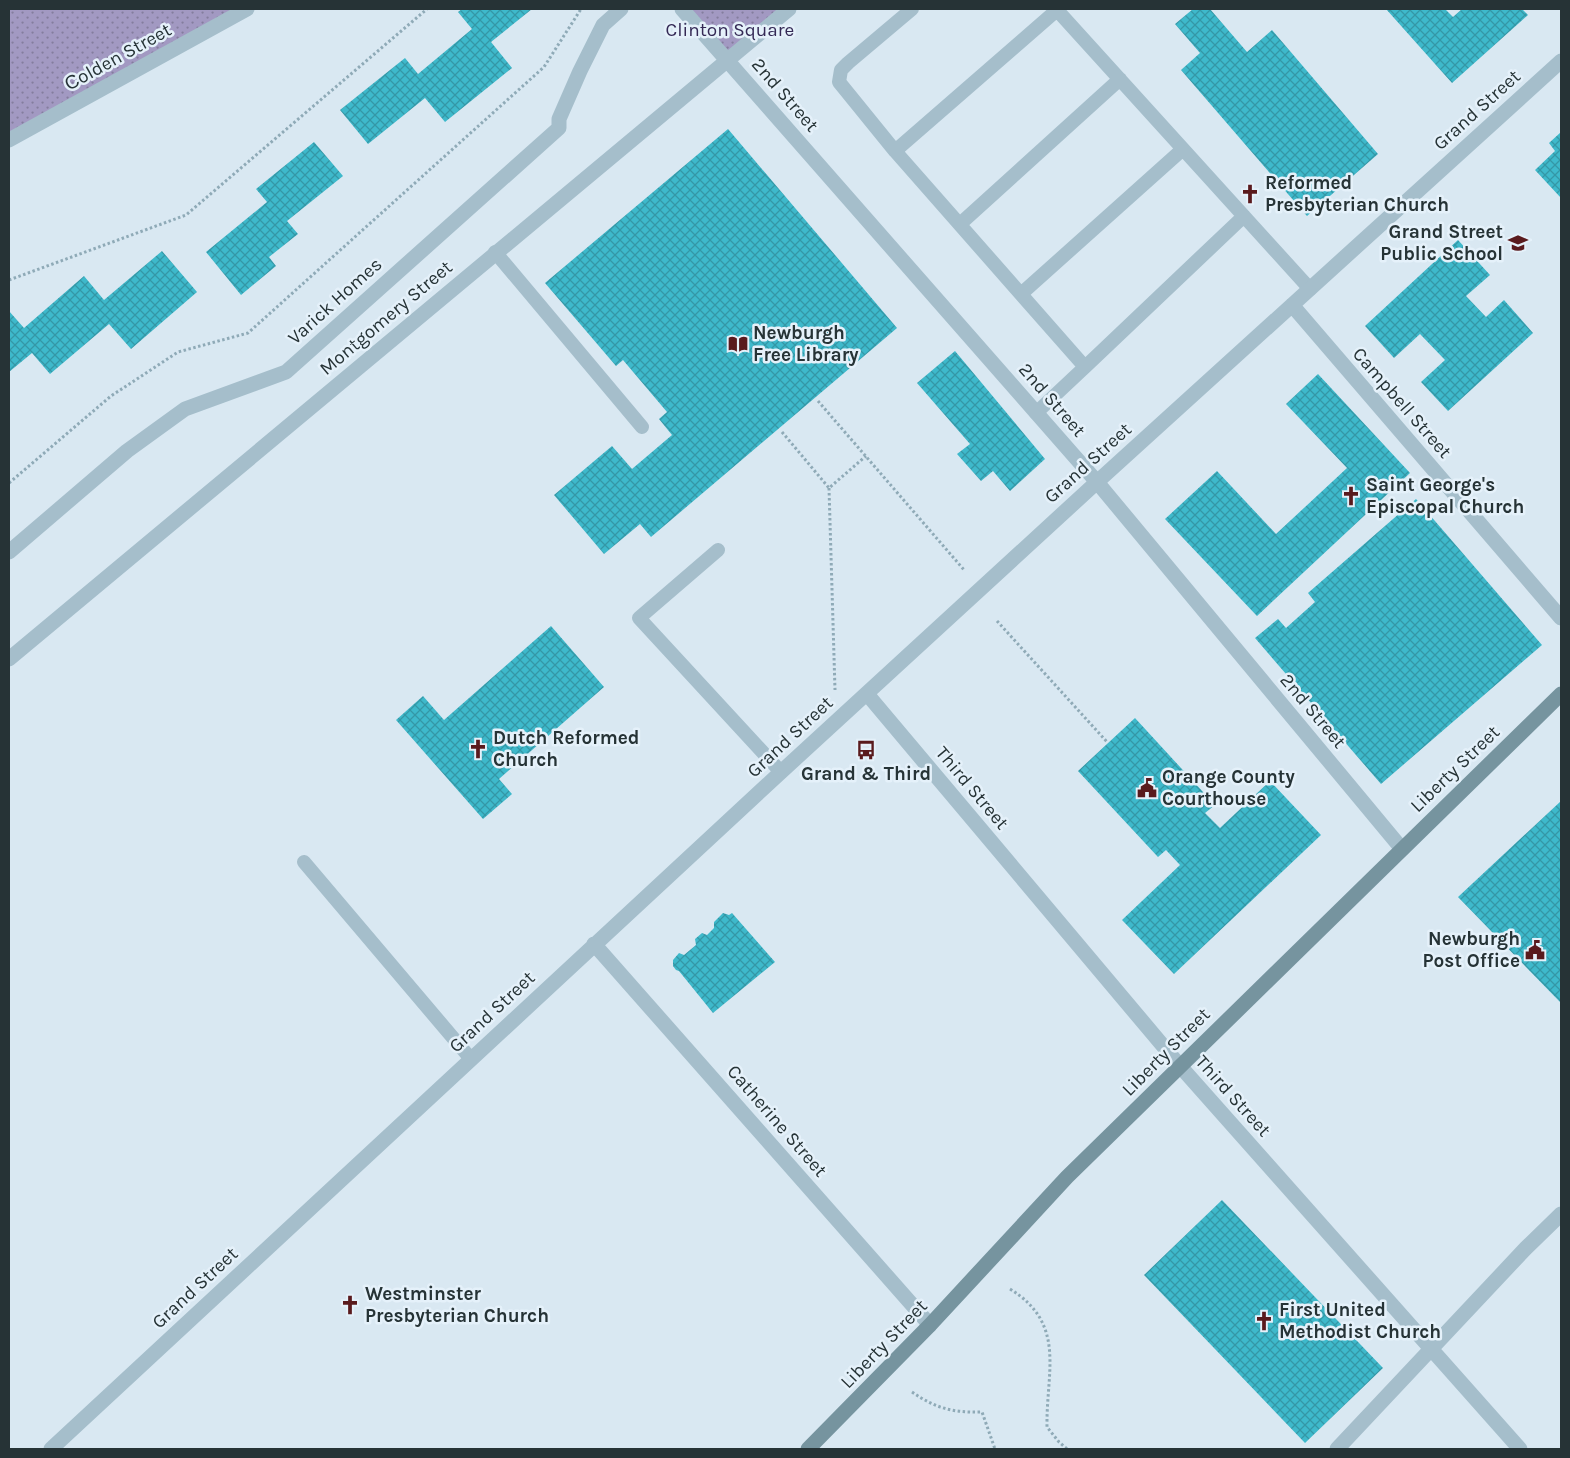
<svg xmlns="http://www.w3.org/2000/svg" width="1570" height="1458" font-family="Karla,sans-serif">
  <style>
    .green { fill: url(#green-dots) }
    .building { fill: url(#building-cross-hatch) }
    .lines { fill: none; stroke-linecap: round; stroke-linejoin: round }
    .path { stroke: #8faab7; stroke-width: 3; stroke-dasharray: 2.5 2.5; stroke-linecap: butt }
    .lane { stroke: #a5becb; stroke-width: 14 }
    .street { stroke: #a5becb; stroke-width: 15 }
    .secondary { stroke: #76949f; stroke-width: 15 }
    .labels { text-anchor: middle; dominant-baseline: central; stroke-width: 5; stroke-linejoin: round; paint-order: stroke }
    .park-label { font-size: 19px; fill: #342955; stroke: #e5f1fa }
    .street-label { font-size: 19px; fill: #263336; stroke: #e5f1fa }
    .poi-label { font-size: 19px; font-weight: bold; fill: #263336; stroke: #e5f1fa; text-anchor: start }
  </style>
  <defs>
    <pattern id="green-dots" width="8" height="8" patternUnits="userSpaceOnUse" patternTransform="scale(1.25)"><rect width="8" height="8" fill="#a299c2"/><path d="M2 2h.1M6 6h.1" fill="none" stroke="#847d9e" stroke-width="1.8" stroke-linecap="round"/></pattern>
    <pattern id="building-cross-hatch" width="8" height="8" patternUnits="userSpaceOnUse" patternTransform="scale(1.25)"><rect width="8" height="8" fill="#3eb9cb"/><path d="M0 0l8 8M0 8l8-8" fill="none" stroke="#3497a6"/></pattern>
  </defs>
  <rect width="100%" height="100%" fill="#d9e8f2"/>
  <path class="green" d="M9 9H247L9 140Z
    M682 9H791L728 60Z"/>
  <path class="building" d="M462 9H532L491 42 512 68 445 122 425 98 368 144 340 110 405 58 418 74 472 29 458 12Z
    M1193 9H1210L1247 52 1272 30 1378 154 1307 216 1181 70 1200 53 1175 24Z
    M1386 9H1445L1453 17 1462 9H1522L1528 15 1452 83Z
    M728 129 897 328 651 537 640 524 604 554 554 495 612 446 632 469 672 435 659 419 667 412 623 360 616 366 545 283Z
    M1561 132V198L1535 170 1555 151 1549 143Z
    M314 142 343 176 287 221 298 234 269 257 276 266 241 295 206 252 267 202 256 189Z
    M1458 240 1490 275 1466 296 1486 317 1504 300 1533 333 1448 411 1421 382 1445 360 1420 334 1394 358 1365 326Z
    M162 251 197 292 131 349 109 324 50 374 32 353 9 372V311L24 328 84 276 104 300Z
    M955 351 1045 459 1010 491 993 471 981 481 957 454 970 444 917 383Z
    M1318 374 1410 473 1257 616 1165 519 1217 471 1276 534 1347 468 1286 404Z
    M1416 499 1542 645 1381 784 1255 638 1278 619 1286 628 1315 602 1308 593Z
    M551 626 604 687 499 779 512 794 483 819 396 720 423 696 444 720Z
    M1135 718 1215 805 1205 813 1220 828 1270 781 1321 835 1174 974 1122 920 1180 865 1166 850 1158 857 1078 771Z
    M1561 801V1003L1458 897Z
    M723 913 729 915 732 913 775 962 713 1013 679 971 676 970 673 966V960L679 953 684 955 696 945 695 939 702 933 707 935 714 928V922Z
    M1222 1200 1383 1368 1305 1443 1144 1275Z"/>
  <g class="lines">
    <path class="path" d="M9 280 186 215 427 9
      M818 401 965 571
      M782 432 829 488 866 456
      M9 483 111 396 178 352 248 333 544 67 581 9
      M829 488 835 690
      M997 621 1108 743
      M1010 1289C1067 1324 1046 1372 1047 1427L1059 1442 1067 1449
      M912 1392C935 1408 953 1413 982 1412L995 1449"/>
    <path class="lane" d="M895 151 839 82 841 70 848 63 912 9
      M960 224 1120 79
      M495 252 642 427
      M1021 294 1183 149
      M1085 367 1244 216
      M1036 413 1085 367 895 151 1057 10 1310 289
      M718 550 639 618 781 772
      M304 862 471 1059"/>
    <path class="street" d="M682 9 1097 482 1402 849
      M9 140 247 9
      M1292 305 1561 618
      M9 552 127 451 185 409 286 372 559 128V119L580 71 603 25 621 9
      M9 659 789 9
      M867 694 1180 1066 1520 1449
      M594 944 930 1325
      M51 1449 781 772 1097 482 1561 61
      M1337 1449 1526 1248 1561 1214"/>
    <path class="secondary" d="M808 1449 930 1325 1067 1177 1561 694"/>
  </g>
  <defs>
    <symbol id="church-bare" viewBox="-9 -9 18 18"><path d="M-1.2-6h2.4v3.5h3.3v2.4h-3.3V6h-2.4V-.1h-3.3v-2.4h3.3Z" fill="#591a1d" stroke="#e5f1fa" stroke-width="2.5" paint-order="stroke"/></symbol>
    <symbol id="school-bare" viewBox="-9 -9 18 18"><path d="M0-5L7-2L0 1L-7-2ZM-4 1L0 2.5L4 1V4Q0 6-4 4Z" fill="#591a1d" stroke="#e5f1fa" stroke-width="2.5" paint-order="stroke"/></symbol>
    <symbol id="library-bare" viewBox="-9 -9 18 18"><path d="M-6-4Q-3-5.5-.7-3.5V5Q-3 3-6 4ZM6-4Q3-5.5 .7-3.5V5Q3 3 6 4Z" fill="#591a1d" stroke="#e5f1fa" stroke-width="2.5" paint-order="stroke"/></symbol>
    <symbol id="bus-bare" viewBox="-9 -9 18 18"><path d="M-5-6H5V4H4V6H2V4H-2V6H-4V4H-5ZM-3.5-4V0h7V-4ZM-3.5 1.2v1.5H-2V1.2ZM2 1.2v1.5H3.5V1.2Z" fill="#591a1d" stroke="#e5f1fa" stroke-width="2.5" paint-order="stroke"/></symbol>
    <symbol id="civic-bare" viewBox="-9 -9 18 18"><path d="M-.6-6.5H3V-4.5H.6V-3L4-1V1h2V6H-6V1h2V-1L-.6-3ZM-1.2 2.5V6h2.4V2.5Z" fill="#591a1d" stroke="#e5f1fa" stroke-width="2.5" paint-order="stroke"/></symbol>
  </defs>
  <g fill-rule="evenodd">
    <use href="#church-bare" x="1236" y="180" width="28" height="28"/>
    <use href="#school-bare" x="1504" y="229" width="28" height="28"/>
    <use href="#library-bare" x="724" y="330" width="28" height="28"/>
    <use href="#church-bare" x="1337" y="482" width="28" height="28"/>
    <use href="#church-bare" x="464" y="735" width="28" height="28"/>
    <use href="#bus-bare" x="852" y="736" width="28" height="28"/>
    <use href="#civic-bare" x="1133" y="774" width="28" height="28"/>
    <use href="#civic-bare" x="1521" y="936" width="28" height="28"/>
    <use href="#church-bare" x="336" y="1291" width="28" height="28"/>
    <use href="#church-bare" x="1250" y="1307" width="28" height="28"/>
  </g>
  <g class="labels">
    <g class="park-label">
      <text x="730" y="30">Clinton Square</text>
    </g>
    <g class="street-label">
      <text transform="translate(118 57) rotate(-29)">Сolden Street</text>
      <text transform="translate(785 95) rotate(49)">2nd Street</text>
      <text transform="translate(1477 110) rotate(-42)">Grand Street</text>
      <text transform="translate(335 301) rotate(-42)">Varick Homes</text>
      <text transform="translate(386 318) rotate(-40)">Montgomery Street</text>
      <text transform="translate(1052 400) rotate(49)">2nd Street</text>
      <text transform="translate(1402 403) rotate(49)">Campbell Street</text>
      <text transform="translate(1088 463) rotate(-42)">Grand Street</text>
      <text transform="translate(1313 711) rotate(50)">2nd Street</text>
      <text transform="translate(790 737) rotate(-43)">Grand Street</text>
      <text transform="translate(1455 769) rotate(-44)">Liberty Street</text>
      <text transform="translate(972 788) rotate(50)">Third Street</text>
      <text transform="translate(492 1012) rotate(-43)">Grand Street</text>
      <text transform="translate(1166 1052) rotate(-45)">Liberty Street</text>
      <text transform="translate(1233 1096) rotate(48)">Third Street</text>
      <text transform="translate(777 1121) rotate(49)">Catherine Street</text>
      <text transform="translate(195 1288) rotate(-43)">Grand Street</text>
      <text transform="translate(884 1344) rotate(-46)">Liberty Street</text>
    </g>
    <g class="poi-label">
      <text x="1265" y="183">Reformed<tspan x="1265" dy="22">Presbyterian Church</tspan></text>
      <text x="1503" y="232" text-anchor="end">Grand Street<tspan x="1503" dy="22">Public School</tspan></text>
      <text x="753" y="333">Newburgh<tspan x="753" dy="22">Free Library</tspan></text>
      <text x="1366" y="485">Saint George's<tspan x="1366" dy="22">Episcopal Church</tspan></text>
      <text x="493" y="738">Dutch Reformed<tspan x="493" dy="22">Church</tspan></text>
      <text x="866" y="774" text-anchor="middle">Grand &amp; Third</text>
      <text x="1162" y="777">Orange County<tspan x="1162" dy="22">Courthouse</tspan></text>
      <text x="1520" y="939" text-anchor="end">Newburgh<tspan x="1520" dy="22">Post Office</tspan></text>
      <text x="365" y="1294">Westminster<tspan x="365" dy="22">Presbyterian Church</tspan></text>
      <text x="1279" y="1310">First United<tspan x="1279" dy="22">Methodist Church</tspan></text>
    </g>
  </g>
  <rect width="1570" height="1458" fill="none" stroke="#263336" stroke-width="20"/>
</svg>
